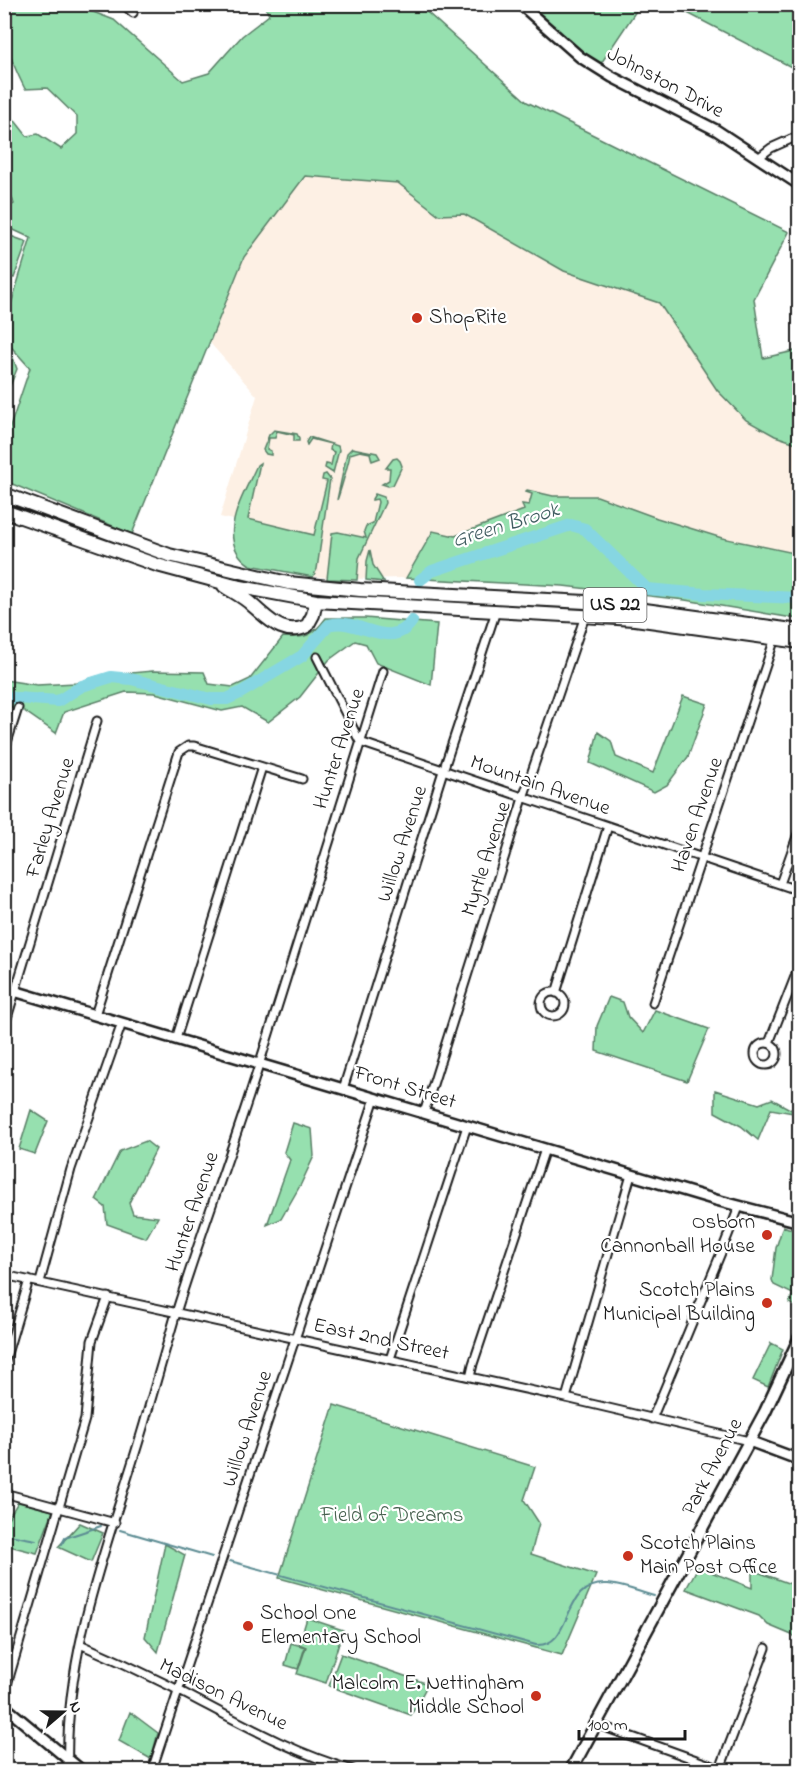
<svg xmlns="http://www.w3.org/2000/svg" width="804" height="1775" font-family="'Indie Flower',sans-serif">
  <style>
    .built { fill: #fdf0e4 }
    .green { fill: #96e0af; stroke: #597e66; stroke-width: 1.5 }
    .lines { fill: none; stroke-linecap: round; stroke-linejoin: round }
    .stream { stroke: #5c8c93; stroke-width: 2 }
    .river { stroke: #86d6e2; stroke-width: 12 }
    .minor-casing { stroke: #1c1c1c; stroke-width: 11 }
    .tertiary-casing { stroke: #1c1c1c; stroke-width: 14 }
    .secondary-casing { stroke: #1c1c1c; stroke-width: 15 }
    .trunk-casing { stroke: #1c1c1c; stroke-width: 16 }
    .minor { stroke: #fff; stroke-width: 7 }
    .tertiary { stroke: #fff; stroke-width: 9 }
    .secondary { stroke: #fff; stroke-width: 10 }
    .trunk { stroke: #fff; stroke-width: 12 }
    .poi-dot { fill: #c8321e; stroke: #fff; stroke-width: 2 }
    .labels { text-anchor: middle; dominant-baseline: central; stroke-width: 4.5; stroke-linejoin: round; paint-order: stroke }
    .shield { fill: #fff; stroke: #606060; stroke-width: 1.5 }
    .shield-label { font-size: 20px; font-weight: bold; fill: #1c1c1c }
    .street-label { font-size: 21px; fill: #1c1c1c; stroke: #fff }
    .poi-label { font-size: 21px; fill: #1c1c1c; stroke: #fff; text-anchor: start }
    .park-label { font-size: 21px; fill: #47614f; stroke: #fff }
    .water-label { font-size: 22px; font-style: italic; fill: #415d61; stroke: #fff }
  </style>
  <rect width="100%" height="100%" fill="#fff"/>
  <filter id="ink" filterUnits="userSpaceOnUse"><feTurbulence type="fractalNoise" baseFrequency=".0167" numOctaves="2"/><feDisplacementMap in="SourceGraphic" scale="12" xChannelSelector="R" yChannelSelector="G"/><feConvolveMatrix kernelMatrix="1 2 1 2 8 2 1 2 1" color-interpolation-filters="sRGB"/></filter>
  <g filter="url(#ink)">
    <path class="built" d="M305 176 398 183 439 215 464 214 564 271 659 303 717 390 746 420 775 436 799 444V554L737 542 657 518 592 495H579L561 496 455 536 433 531 406 578 348 579 307 576 250 565 260 526 220 517 257 396 210 343 244 257Z"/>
    <path class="green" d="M5 4 75 5 114 20 183 81 209 73 242 36 269 15 264 5H419L527 102 789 232 754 299 763 358 799 350V444L775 436 746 420 717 390 659 303 564 271 464 214 439 215 398 183 305 176 244 257 132 534 5 481V442L30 368 5 340V324L31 238 5 226V208L14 204 5 177V108L27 136 38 134 61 149 77 134V117L47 88 25 89C8 55 4 43 5 4Z
      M517 5H640L596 71Z
      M672 5H799V71Z
      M5 234 27 242 14 278 5 275Z
      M5 353 13 358 17 369 5 398Z
      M274 430 297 434 299 438V441H294V435L277 431 275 438H269L267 449 271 451V455L266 454 263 450 269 435Z
      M309 437 338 446 339 450 333 473 325 468 326 464 331 465 334 452 330 450 331 444 311 439 307 445 306 442Z
      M352 448 377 453 380 458 372 461 370 453 360 451 350 454C350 458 339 496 337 500L347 453Z
      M397 458 400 461 402 466 393 485 388 486 382 484 389 480 390 468H386L393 459Z
      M260 463 248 519 314 535 327 481 322 480 323 475 326 474 330 479 317 569 313 577 250 565C213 541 244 495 257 465Z
      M527 490 553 496H597L657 518 722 538 799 554V619L685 600 563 586 406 578 433 531 455 536 524 510 522 504 529 505 532 494 526 492Z
      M375 494 384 497 385 503 359 558 357 580 327 579 332 533 338 532 366 538 364 531 366 526 373 523 378 502 377 499 372 500V499Z
      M370 550 373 565 384 582 366 580 367 561Z
      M326 618H365L437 624 431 685 376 663 366 644 355 641 329 660 300 697 268 722 242 707 222 711 155 693 126 692 64 712 56 733 24 711 5 705 4 680 37 685 76 683 98 676 153 671 204 672 209 684 233 687 250 679 283 637C305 638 312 637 326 618Z
      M683 696 707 704 688 757 667 785 654 792 590 763 598 732 611 741 616 757 653 773Z
      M609 997 623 1002 628 1017 643 1033 655 1010 709 1029 687 1081 596 1051 597 1026Z
      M715 1090 759 1104 772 1099 799 1114 771 1109 758 1140 741 1126 715 1112Z
      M31 1110 48 1121 35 1154 19 1149Z
      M293 1123 312 1129 314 1156 301 1184 281 1219 267 1225 290 1160 284 1152Z
      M146 1141 156 1149 129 1203 133 1214 158 1217 146 1238 107 1224 105 1207 96 1200 120 1151Z
      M783 1226 799 1232V1308L789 1303 793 1294 774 1285 772 1280 776 1248Z
      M771 1343 783 1349 768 1387 753 1380Z
      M334 1405 535 1467 524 1500 539 1523 531 1554 596 1575 562 1655 279 1578Z
      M18 1502 53 1511 37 1553 5 1545V1523Z
      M80 1523 103 1533 91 1562 58 1547Z
      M165 1544 185 1555 158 1652 145 1637Z
      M698 1567 752 1588V1570L799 1587V1638L768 1625 759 1616 686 1589Z
      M307 1618 343 1630 326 1683 297 1674 306 1647 299 1644Z
      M291 1643 305 1647 298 1669 285 1665Z
      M341 1654 428 1684 411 1715 329 1686Z
      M130 1712 158 1733 151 1759 119 1741Z"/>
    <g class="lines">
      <path class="stream" d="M120 1530 212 1557
        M4 1534 36 1540
        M62 1544 65 1538 101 1526
        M230 1561 536 1645C575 1647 559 1581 608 1584 623 1585 639 1592 654 1596"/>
      <path class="river" d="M420 580 432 571 571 525 585 529 647 589 704 594 800 598
        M4 697 58 701 82 686 111 677 131 679 211 699H227L240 693 302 656 329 625C358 616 390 653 412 621"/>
      <defs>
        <path id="minor" d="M123 4 133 13
          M758 158 771 148 800 135
          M317 657 360 742 800 891
          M4 752 18 708
          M780 884 800 828
          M541 1004a12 12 0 1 1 24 0a12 12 0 1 1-24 0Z
          M556 993 608 826
          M653 1003 775 638
          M95 1015 179 752 188 746H194L302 779
          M4 1028 97 721
          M176 1039 262 767
          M755 1054a11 11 0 1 1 22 0a11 11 0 1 1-22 0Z
          M769 1043 800 964
          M343 1089 443 771 496 611
          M424 1113 524 795 585 616
          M4 1275 566 1398 749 1441
          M40 1282 71 1169 122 1023
          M390 1359 467 1126
          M4 1364 29 1280
          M470 1377 473 1364 545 1149
          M566 1398 631 1175
          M652 1419 723 1248 739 1207
          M4 1493 115 1523
          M80 1644C110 1657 140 1671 168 1685 229 1716 288 1752 353 1770
          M4 1695 85 1419 92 1341 108 1297
          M596 1724 724 1770
          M720 1769 766 1648
          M68 1770C63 1651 111 1537 144 1424 155 1387 165 1350 176 1313 202 1229 234 1146 260 1062 302 932 341 801 383 671
          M152 1770 375 1098"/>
        <path id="tertiary" d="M520 4 580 57 612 77 716 130 800 185
          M4 988 716 1200 800 1222
          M749 1441 800 1460
          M4 1706 81 1770"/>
        <path id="secondary" d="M571 1770 765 1412 800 1337"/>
        <path id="trunk" d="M4 494 169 555 288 583 360 590 586 602 800 631
          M4 511 157 565 235 586 316 601 635 619 800 642
          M224 586C233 592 244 597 252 605 269 619 283 637 307 626L313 615 316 601"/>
      </defs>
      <use href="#minor" class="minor-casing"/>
      <use href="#tertiary" class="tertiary-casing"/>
      <use href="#secondary" class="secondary-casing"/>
      <use href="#trunk" class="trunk-casing"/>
      <use href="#minor" class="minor"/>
      <use href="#tertiary" class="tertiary"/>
      <use href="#secondary" class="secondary"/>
      <use href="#trunk" class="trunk"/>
    </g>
  </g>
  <g class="poi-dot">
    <circle cx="417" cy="318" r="6"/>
    <circle cx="767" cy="1235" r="6"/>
    <circle cx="767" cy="1303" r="6"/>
    <circle cx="628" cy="1556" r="6"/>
    <circle cx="248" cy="1626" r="6"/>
    <circle cx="536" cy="1696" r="6"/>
  </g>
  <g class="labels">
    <rect class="shield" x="583.5" y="588" width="63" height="34" rx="4.5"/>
    <g class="shield-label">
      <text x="615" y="605">US 22</text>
    </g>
    <g class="street-label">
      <text transform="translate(665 83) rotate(28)">Johnston Drive</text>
      <text transform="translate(340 749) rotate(-72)">Hunter Avenue</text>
      <text transform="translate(540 786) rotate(19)">Mountain Avenue</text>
      <text transform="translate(698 815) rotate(-71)">Haven Avenue</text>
      <text transform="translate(51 818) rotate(-73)">Farley Avenue</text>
      <text transform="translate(403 844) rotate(-72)">Willow Avenue</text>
      <text transform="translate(487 859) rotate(-72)">Myrtle Avenue</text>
      <text transform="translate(405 1088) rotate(17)">Front Street</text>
      <text transform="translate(193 1212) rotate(-71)">Hunter Avenue</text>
      <text transform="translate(381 1340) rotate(12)">East 2nd Street</text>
      <text transform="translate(248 1429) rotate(-72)">Willow Avenue</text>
      <text transform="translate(713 1467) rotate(-62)">Park Avenue</text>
      <text transform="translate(223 1695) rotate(26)">Madison Avenue</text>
    </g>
    <g class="poi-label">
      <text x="429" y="318">ShopRite</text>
      <text x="755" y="1223" text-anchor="end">Osborn<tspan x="755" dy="24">Cannonball House</tspan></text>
      <text x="755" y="1291" text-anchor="end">Scotch Plains<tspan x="755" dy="24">Municipal Building</tspan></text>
      <text x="640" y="1544">Scotch Plains<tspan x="640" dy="24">Main Post Office</tspan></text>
      <text x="260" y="1614">School One<tspan x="260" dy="24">Elementary School</tspan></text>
      <text x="524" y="1684" text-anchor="end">Malcolm E. Nettingham<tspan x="524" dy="24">Middle School</tspan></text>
    </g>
    <g class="park-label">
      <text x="392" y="1516">Field of Dreams</text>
    </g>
    <g class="water-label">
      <text transform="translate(506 526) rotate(-17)">Green Brook</text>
    </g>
  </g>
  <rect width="804" height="1775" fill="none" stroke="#fff" stroke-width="24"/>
  <rect x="12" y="12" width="780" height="1751" fill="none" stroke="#1c1c1c" stroke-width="2" filter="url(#ink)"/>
  <g transform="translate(63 1712) rotate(70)" stroke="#ffffff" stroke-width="4.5" paint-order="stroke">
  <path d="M0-4.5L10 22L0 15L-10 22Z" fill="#1c1c1c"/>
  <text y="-9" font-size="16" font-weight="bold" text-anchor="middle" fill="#1c1c1c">N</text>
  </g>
  <path d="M579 1730v9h106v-9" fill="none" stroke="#1c1c1c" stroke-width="3"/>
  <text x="588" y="1730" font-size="18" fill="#1c1c1c" stroke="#ffffff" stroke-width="4.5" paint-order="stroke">100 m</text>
</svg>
